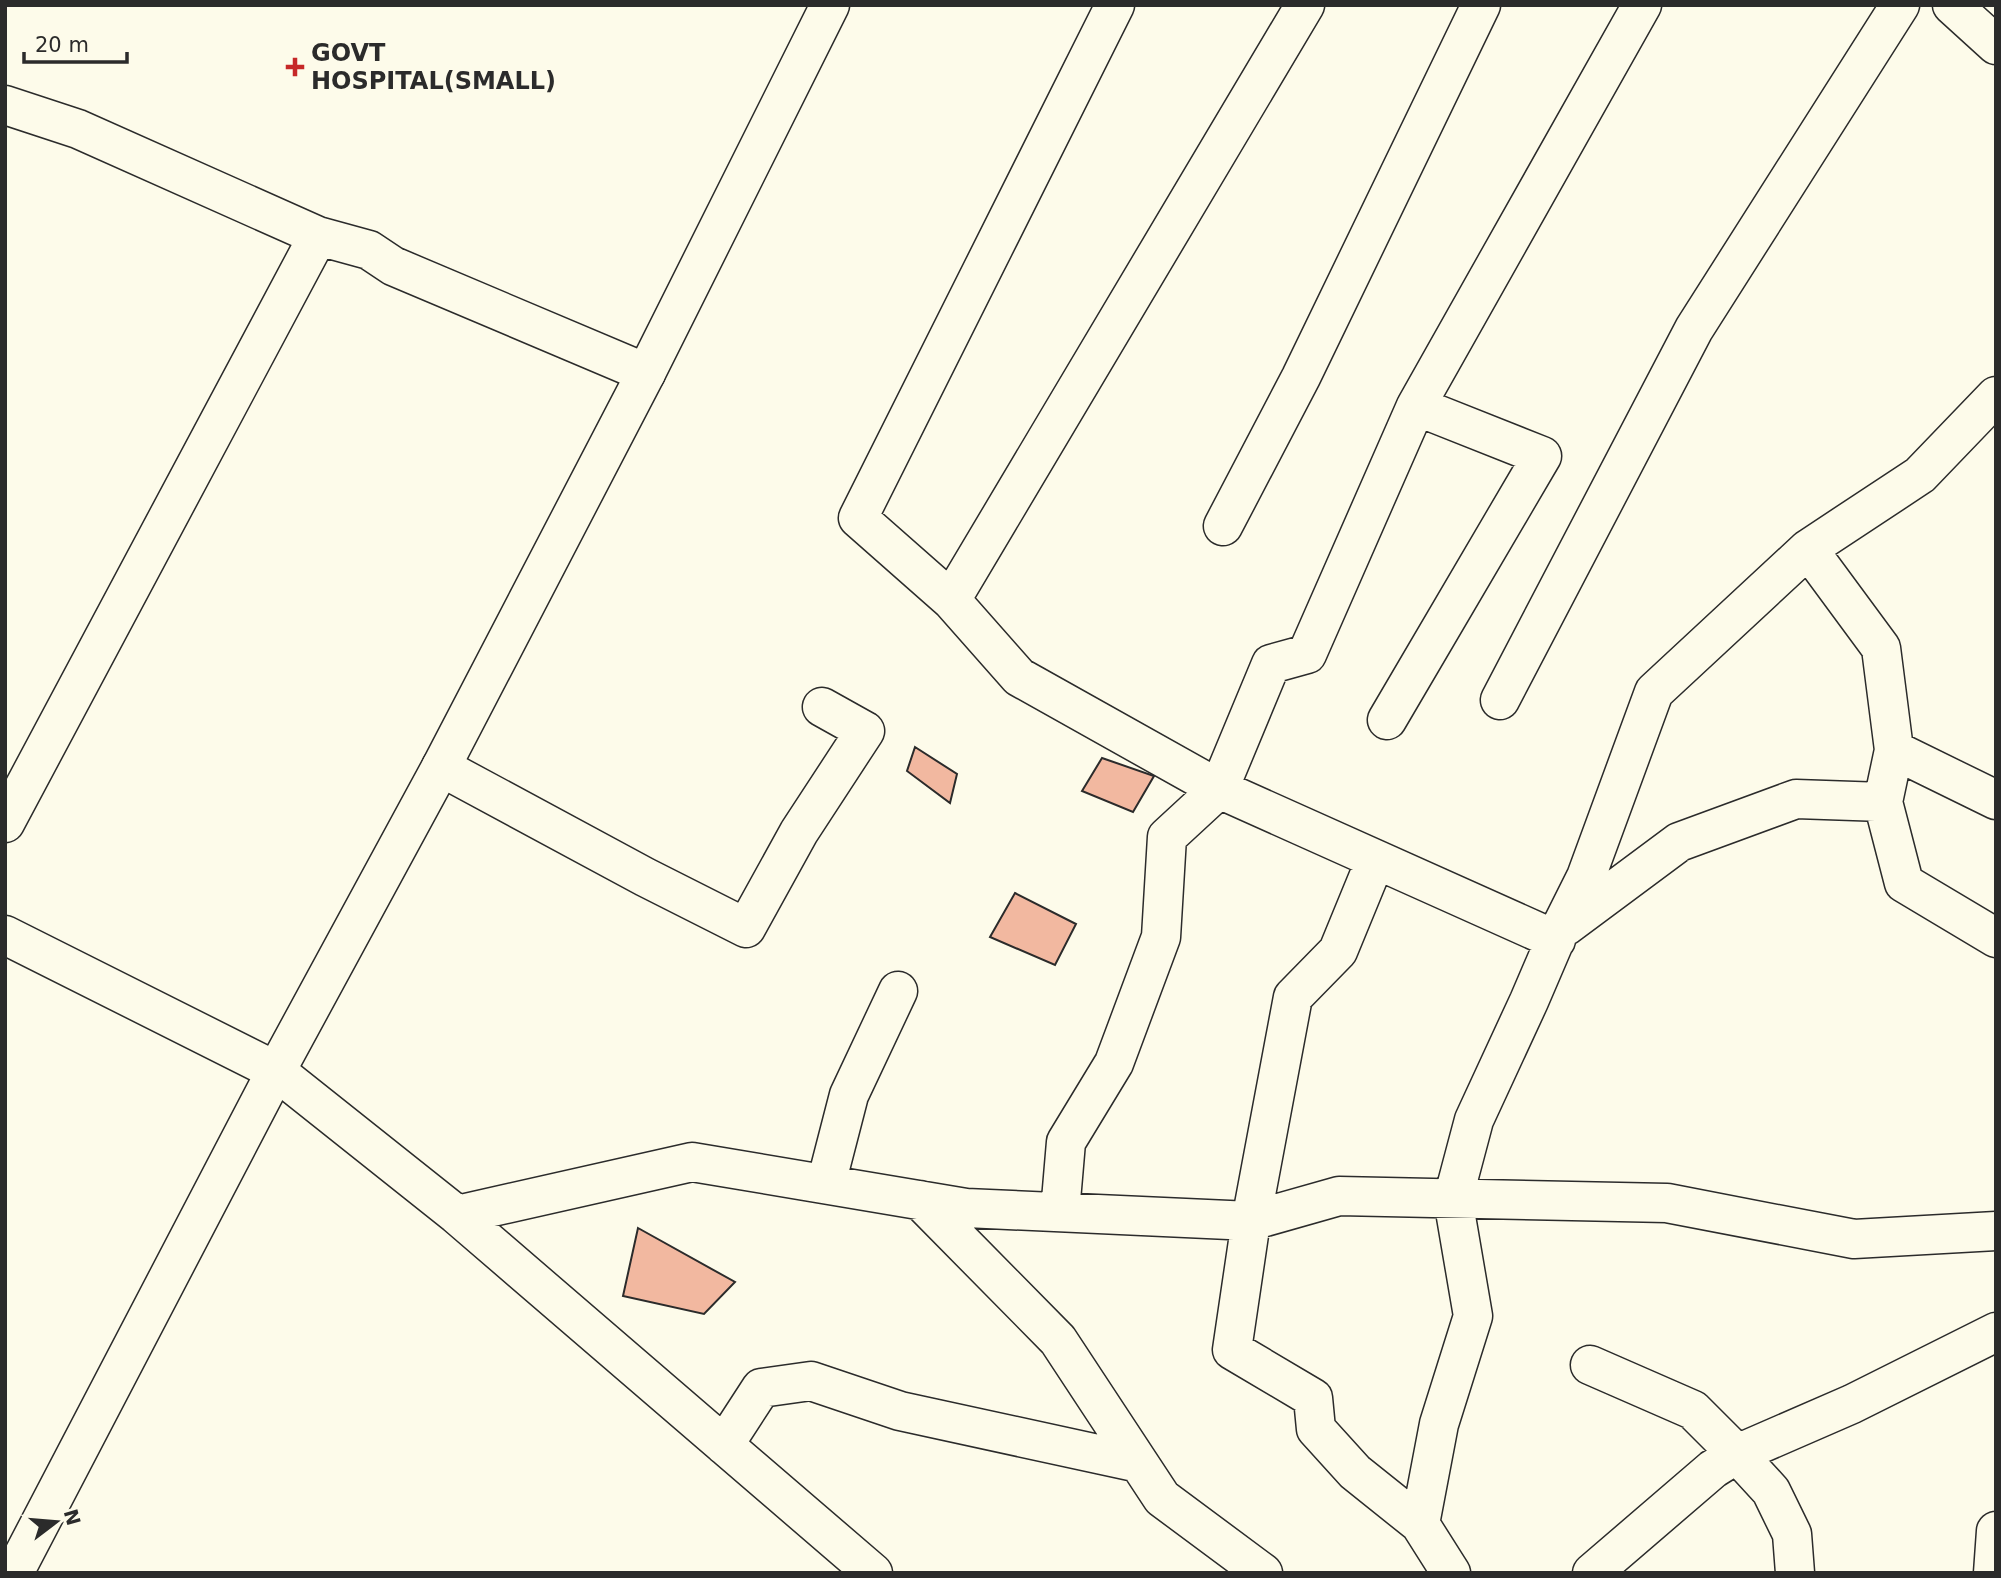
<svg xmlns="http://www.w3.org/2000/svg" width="2001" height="1578" font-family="'DejaVu Sans',sans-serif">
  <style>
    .building { fill: #f2b8a0; stroke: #2b2b2b; stroke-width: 2 }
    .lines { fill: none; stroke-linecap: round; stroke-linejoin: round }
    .minor-casing { stroke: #2b2b2b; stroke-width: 41 }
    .major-casing { stroke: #2b2b2b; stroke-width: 41 }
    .minor { stroke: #fdfbea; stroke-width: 38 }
    .major { stroke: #fdfbea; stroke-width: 38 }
    .poi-dot { fill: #c62828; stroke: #fdfbea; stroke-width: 2.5 }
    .labels { text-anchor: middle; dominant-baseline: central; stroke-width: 5; stroke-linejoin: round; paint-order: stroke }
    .poi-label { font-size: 24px; font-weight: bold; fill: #2b2b2b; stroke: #fdfbea; text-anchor: start }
  </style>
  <rect width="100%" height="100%" fill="#fdfbea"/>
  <path class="building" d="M915 747 957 774 950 803 907 771Z
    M1102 758 1154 776 1133 812 1082 791Z
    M1015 893 1076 924 1055 965 990 937Z
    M638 1228 735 1282 704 1314 623 1296Z"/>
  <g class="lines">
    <defs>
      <path id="minor" d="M1115 5 858 518 951 600 1019 677 1219 789 1271 664 1307 654 1416 406 1542 456 1387 720
        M1952 5 1996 45
        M5 105 78 129 318 236 369 250 393 266 646 373
        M1416 406 1642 5
        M1223 526 1301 377 1481 5
        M1808 549 1881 648 1894 750 1883 802 1904 883 1996 938
        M951 600 1305 5
        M1500 700 1694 329 1900 5
        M1894 750 1996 800
        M441 767 645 877 746 928 799 832 865 731 822 707
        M5 823 318 236
        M1375 861 1338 951 1293 997 1251 1221 1232 1350 1313 1398 1316 1429 1355 1472 1420 1524
        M1566 926 1679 842 1796 799 1883 802
        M5 935 276 1071 457 1215 873 1573
        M826 1184 849 1095 898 991
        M920 1200 1058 1340 1162 1498 1263 1573
        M1060 1212 1066 1142 1114 1063 1161 937 1167 837 1219 789 1556 940
        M457 1215 692 1162 966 1208 1251 1221 1339 1196 1667 1203 1854 1239 1996 1231
        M1590 1365 1693 1410 1737 1454 1771 1491 1792 1534 1795 1573
        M724 1445 761 1388 811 1381 900 1411 1139 1463
        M1451 1573 1420 1524 1439 1424 1473 1316 1453 1199 1474 1120 1529 1001 1559 931 1586 877 1654 692 1808 549 1920 475 1996 396
        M1592 1573 1713 1469 1737 1454 1852 1404 1996 1332
        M1993 1573 1996 1531"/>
      <path id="major" d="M14 1573 276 1071 441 767 646 373 830 5"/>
    </defs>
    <use href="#minor" class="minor-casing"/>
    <use href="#major" class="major-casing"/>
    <use href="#minor" class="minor"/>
    <use href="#major" class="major"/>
  </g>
  <path class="poi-dot" d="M291.5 56.5h7v7h7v7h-7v7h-7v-7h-7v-7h7z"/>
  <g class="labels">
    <g class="poi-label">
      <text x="311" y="53">GOVT<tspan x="311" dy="28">HOSPITAL(SMALL)</tspan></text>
    </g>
  </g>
  <rect width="2001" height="1578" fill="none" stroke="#2b2b2b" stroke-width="14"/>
  <g transform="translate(56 1522) rotate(74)" stroke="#fdfbea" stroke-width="5" paint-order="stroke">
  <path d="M0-5L12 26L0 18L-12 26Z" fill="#2b2b2b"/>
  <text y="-10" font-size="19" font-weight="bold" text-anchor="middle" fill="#2b2b2b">N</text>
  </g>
  <path d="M24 52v10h103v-10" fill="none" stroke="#2b2b2b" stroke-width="3.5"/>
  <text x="35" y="52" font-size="21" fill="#2b2b2b" stroke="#fdfbea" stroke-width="5" paint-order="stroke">20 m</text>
</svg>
